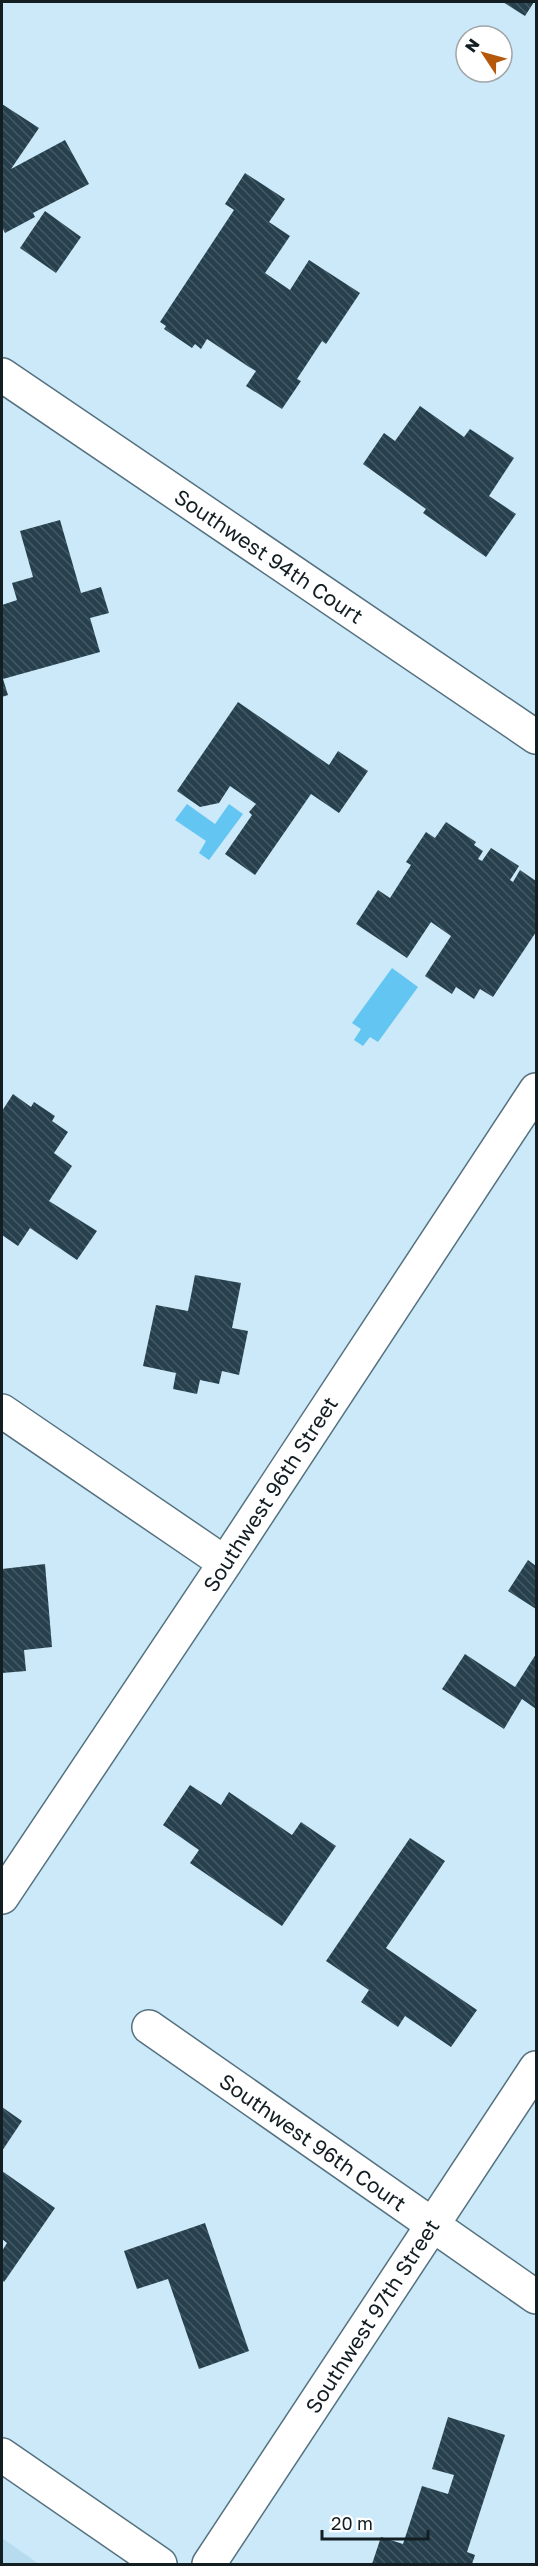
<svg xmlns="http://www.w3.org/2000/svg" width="538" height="2566" font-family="'Golos Text',sans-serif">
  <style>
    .built { fill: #b7dbef }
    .water { fill: #63c5f2 }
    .building { fill: url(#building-back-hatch) }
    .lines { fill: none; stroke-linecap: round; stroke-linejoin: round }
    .minor-casing { stroke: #56717f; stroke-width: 36 }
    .minor { stroke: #fff; stroke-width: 33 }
    .labels { text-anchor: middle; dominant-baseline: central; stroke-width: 6; stroke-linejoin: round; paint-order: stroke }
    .street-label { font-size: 21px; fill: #131e23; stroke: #fff }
  </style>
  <defs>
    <pattern id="building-back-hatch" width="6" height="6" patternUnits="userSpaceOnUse" patternTransform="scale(1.5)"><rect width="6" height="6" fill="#27404d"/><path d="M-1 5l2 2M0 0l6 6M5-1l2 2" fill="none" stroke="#445963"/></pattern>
  </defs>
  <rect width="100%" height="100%" fill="#cbe9f9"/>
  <path class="built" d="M2 2538 39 2564H2Z"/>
  <path class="water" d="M187 804 215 824 229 804 243 814 209 860 199 853 206 841 175 820Z
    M392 968 418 987 378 1042 370 1037 363 1046 354 1040 361 1029 352 1023Z"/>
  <path class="building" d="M503 2H534L525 16Z
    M2 104 39 128 11 169 65 140 89 184 33 213 35 217 5 233 2 227Z
    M245 173 285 199 269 222 290 236 265 273 290 290 309 260 360 293 326 344 322 341 297 379 301 381 282 409 246 386 256 371 249 367 207 339 201 349 195 344 192 348 164 329 166 326 160 322 234 210 225 204Z
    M45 211 81 237 56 273 20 248Z
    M420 406 464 437 470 429 514 458 489 496 516 514 486 557 423 513 426 509 363 464 384 433 395 441Z
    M60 520 81 593 101 587 109 613 90 618 100 652 3 679 8 695 2 697V605L17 600 12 583 33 577 20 531Z
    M238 702 329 765 338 751 368 771 339 813 311 794 255 875 225 854 252 815 249 812 256 804 230 786 219 803 200 807 177 791Z
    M446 822 476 842 474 845 483 851 478 859 482 861 491 848 519 866 510 880 513 882 520 870 536 881V932L493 997 480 989 474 999 456 987 452 994 425 976 451 936 431 922 407 958 356 924 378 890 390 898 411 865 406 862 426 832 435 838Z
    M13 1094 31 1107 34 1102 55 1116 52 1121 68 1132 54 1153 72 1166 49 1201 97 1231 77 1260 30 1228 18 1246 2 1235V1111Z
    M195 1275 241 1283 232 1328 248 1331 239 1375 222 1371 219 1384 200 1380 197 1394 173 1389 176 1373 143 1366 156 1305 188 1311Z
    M528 1560 536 1566V1609L508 1591Z
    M45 1564 52 1647 24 1650 26 1671 2 1673V1569Z
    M465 1654 515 1687 536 1654V1709L522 1699 504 1729 442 1689Z
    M190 1785 221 1805 229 1792 292 1835 301 1822 336 1846 282 1926 190 1863 199 1850 163 1825Z
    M410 1838 445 1861 386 1948 477 2010 451 2047 405 2016 398 2027 361 2002 369 1990 326 1961Z
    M2 2107 22 2121 2 2151Z
    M2 2171 55 2208 4 2282 2 2280V2251L7 2243 2 2239Z
    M205 2223 249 2351 199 2369 168 2279 137 2289 124 2251Z
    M448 2417 505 2435 467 2552 475 2555 472 2564H372L381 2537 403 2544 422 2486 448 2494 454 2475 432 2469Z"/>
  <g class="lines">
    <defs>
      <path id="minor" d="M2 375 536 737
        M2 1411 225 1563
        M2 1897 225 1563 536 1090
        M149 2027 536 2297
        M2 2455 160 2564
        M209 2564 536 2068"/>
    </defs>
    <use href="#minor" class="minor-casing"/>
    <use href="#minor" class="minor"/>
  </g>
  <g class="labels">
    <g class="street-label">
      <text transform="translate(269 556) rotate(34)">Southwest 94th Court</text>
      <text transform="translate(270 1494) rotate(-57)">Southwest 96th Street</text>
      <text transform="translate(313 2142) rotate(35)">Southwest 96th Court</text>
      <text transform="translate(372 2316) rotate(-57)">Southwest 97th Street</text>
    </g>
  </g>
  <rect width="538" height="2566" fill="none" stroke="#131e23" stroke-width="6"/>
  <g transform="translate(484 54) rotate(306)"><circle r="28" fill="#ffffff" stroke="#a1a5a7" stroke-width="1.5"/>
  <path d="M0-4.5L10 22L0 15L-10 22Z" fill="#b6580c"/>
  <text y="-9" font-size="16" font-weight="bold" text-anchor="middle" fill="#131e23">N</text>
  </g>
  <path d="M322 2530v9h106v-9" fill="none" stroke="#131e23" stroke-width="3"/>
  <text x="331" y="2530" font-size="18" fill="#131e23" stroke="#ffffff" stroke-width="4.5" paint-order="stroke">20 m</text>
</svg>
